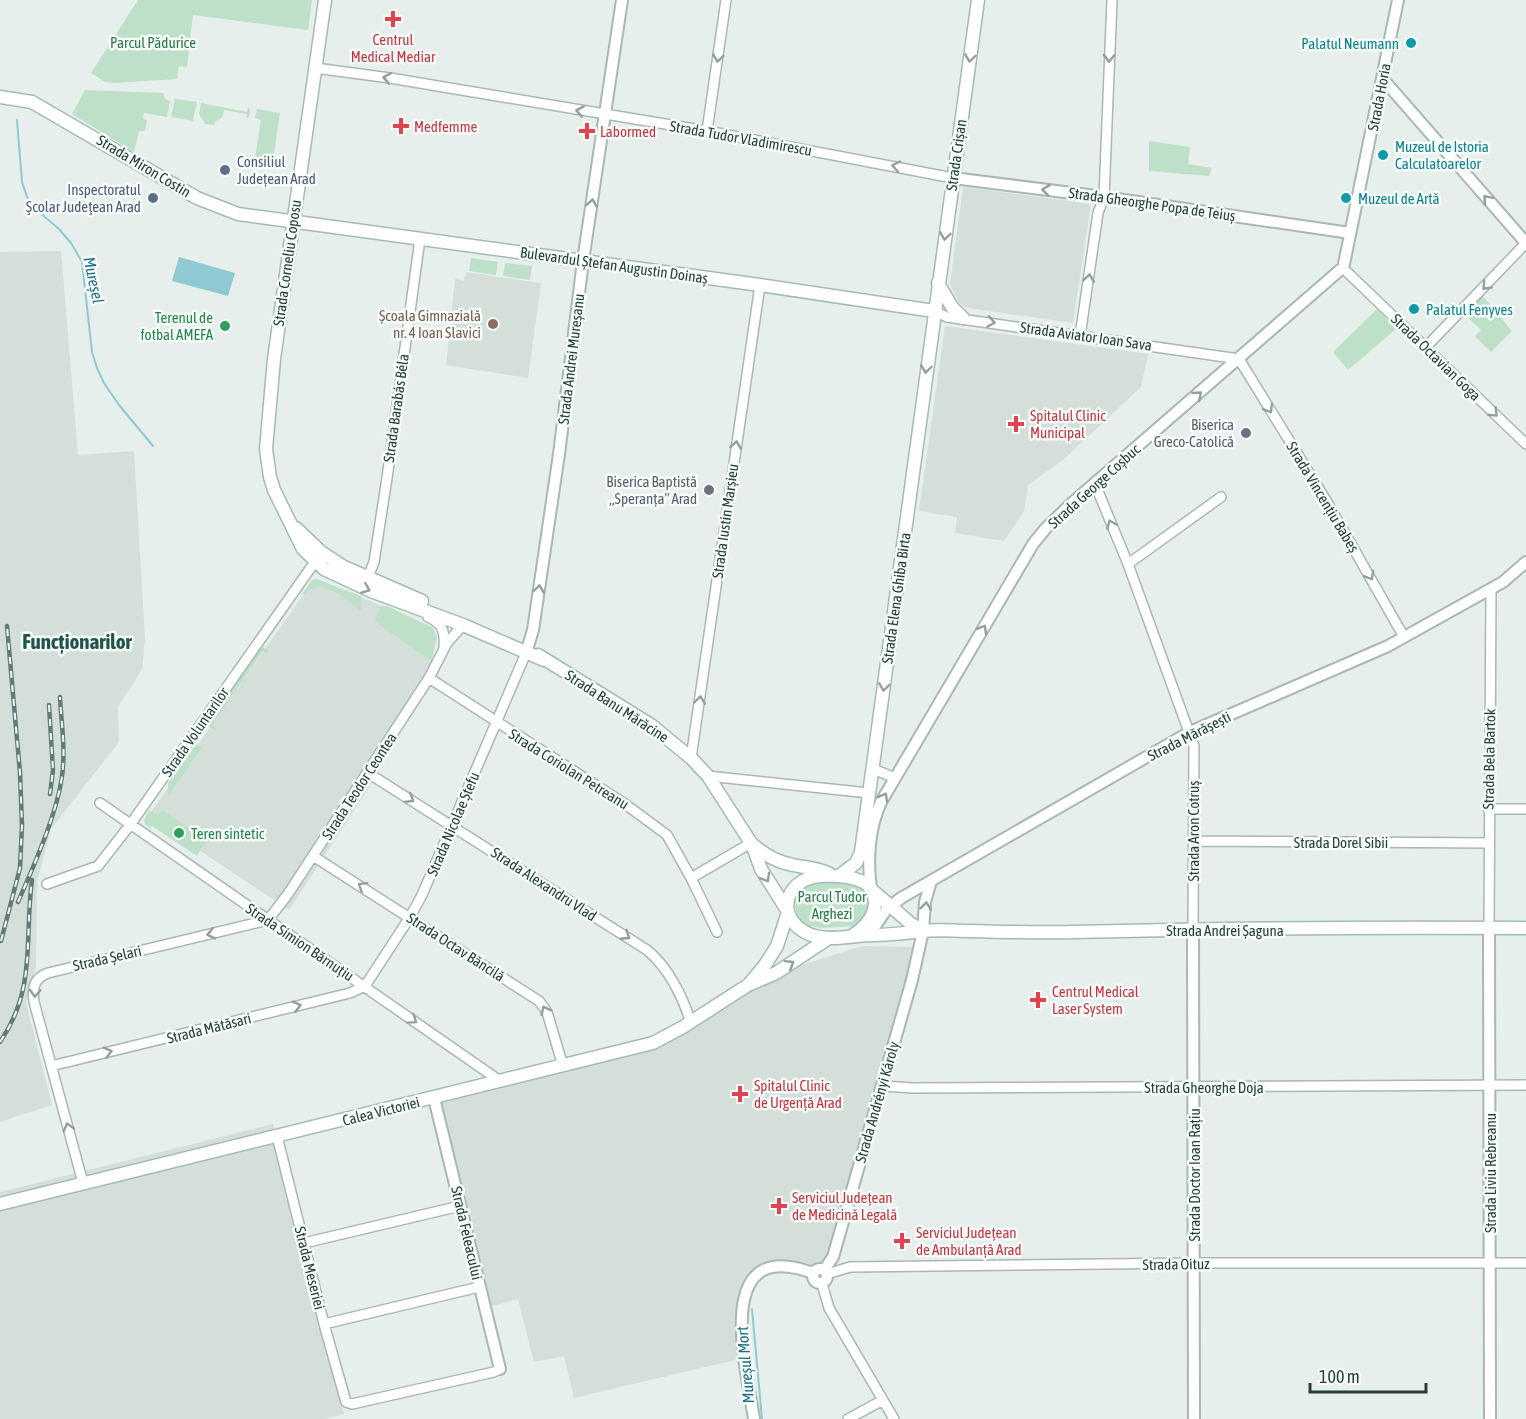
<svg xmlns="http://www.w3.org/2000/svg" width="1526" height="1419" font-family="'Asap Condensed',sans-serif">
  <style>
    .built { fill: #d4dfda }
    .green { fill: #bfe0c8 }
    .water { fill: #8ec9d4 }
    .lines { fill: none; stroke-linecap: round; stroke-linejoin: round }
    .stream { stroke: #8ec9d4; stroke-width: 2 }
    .minor-casing { stroke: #a8b8b2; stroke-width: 12 }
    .tertiary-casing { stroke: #a8b8b2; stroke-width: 14 }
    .secondary-casing { stroke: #a4bbb3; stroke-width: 15 }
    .minor { stroke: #fff; stroke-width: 9 }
    .tertiary { stroke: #fff; stroke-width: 10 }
    .secondary { stroke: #fff; stroke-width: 12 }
    .rail-casing { stroke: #5f7d75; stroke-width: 4.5 }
    .rail { stroke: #f7fbf9; stroke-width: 2; stroke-dasharray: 7; stroke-linecap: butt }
    .oneway { stroke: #92a09c }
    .health-dot { fill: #e0444e; stroke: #f7fbf9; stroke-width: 2 }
    .culture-dot { fill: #0f9aa8; stroke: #f7fbf9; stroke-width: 2 }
    .service-dot { fill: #5c6f8a; stroke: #f7fbf9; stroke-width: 2 }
    .education-dot { fill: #8d6e63; stroke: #f7fbf9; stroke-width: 2 }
    .leisure-dot { fill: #2e9e5b; stroke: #f7fbf9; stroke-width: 2 }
    .worship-dot { fill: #6b7280; stroke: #f7fbf9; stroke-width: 2 }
    .labels { text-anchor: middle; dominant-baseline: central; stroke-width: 5; stroke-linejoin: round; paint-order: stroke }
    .health-label { font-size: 15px; fill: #be3a42; stroke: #f7fbf9; text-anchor: start }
    .park-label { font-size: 15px; fill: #2d7a4b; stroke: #f7fbf9 }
    .culture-label { font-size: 15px; fill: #0d838f; stroke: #f7fbf9; text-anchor: start }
    .street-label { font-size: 15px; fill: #24423a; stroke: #f7fbf9 }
    .service-label { font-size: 15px; fill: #4e5e75; stroke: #f7fbf9; text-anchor: start }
    .education-label { font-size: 15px; fill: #785e54; stroke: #f7fbf9; text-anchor: end }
    .leisure-label { font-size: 15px; fill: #27864d; stroke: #f7fbf9; text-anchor: end }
    .worship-label { font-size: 15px; fill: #5b616d; stroke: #f7fbf9; text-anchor: end }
    .water-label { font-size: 16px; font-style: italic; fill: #1c6f80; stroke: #f7fbf9 }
    .district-label { font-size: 21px; font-weight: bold; fill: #1f5548; stroke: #f7fbf9 }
  </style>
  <rect width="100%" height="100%" fill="#e6efeb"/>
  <path class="built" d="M963 187 1091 204 1073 323 968 308 959 303 950 284Z
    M61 251 78 455 134 451 145 640 142 669 118 707 119 742 51 829 37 882 36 966 26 1003 52 1105 0 1122V252Z
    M466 272 541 283 528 378 446 365 455 279 464 281Z
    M945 326 1148 354 1141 387 1063 460 1028 485 1024 511 1004 541 955 533 957 517 919 511Z
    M315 578 432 627 436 633 437 638 429 671 368 789 289 910 148 816Z
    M862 946 915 947 916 950 833 1257 815 1271 780 1267 748 1284 745 1276 737 1311 739 1359 574 1398 564 1356 534 1362 518 1299 485 1308 434 1098 625 1051 776 973Z
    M273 1124 344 1414 325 1419H0V1192Z"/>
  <path class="green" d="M138 0H312L308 30 193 15 187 67 179 66 177 79 114 83 105 82 91 73Z
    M85 90 163 93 165 99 170 101 167 117 144 113 143 119 147 120 145 131H139L134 152 72 114Z
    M175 99 197 102 193 121 171 117Z
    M201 103 247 112 248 107 250 110 249 117 246 119 247 114 224 110 222 118 216 121 214 125 205 124 199 114Z
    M257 109 280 113 272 167 254 164 261 120 255 118Z
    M1149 141 1190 147 1188 164 1212 168 1209 176 1149 171Z
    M471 258 498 262 496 275 469 271Z
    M505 263 532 266 530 280 503 276Z
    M1482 295 1512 331 1491 352 1475 336 1481 330 1463 313Z
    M1377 309 1396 329 1348 370 1333 352Z
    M316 579 361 596 362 608 360 610C343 598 322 575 305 594H302L312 580Z
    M383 606H387L433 628 436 640 431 661 378 624 375 619 380 608Z
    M263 647 269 651 267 654 263 651 212 725 217 728 215 731 207 725V722L259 648Z
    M196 744 202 748 168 796V783Z
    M149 810 158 816 162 810 207 840 197 856 152 826 150 828 145 824 144 820Z
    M847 882 862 887 870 899 869 914 855 926 823 928 804 925 798 918 795 907 797 894 805 886 814 883Z"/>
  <path class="water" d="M179 257 235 273 228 296 172 281Z"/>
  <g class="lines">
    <path class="stream" d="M17 120 22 182 27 197 38 211 59 229 71 243 82 262 92 352 97 368 104 383 119 405 153 446
      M752 1309 762 1419"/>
    <defs>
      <path id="minor" d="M315 68 390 78 707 131 953 178
        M707 131 726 0
        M1346 271 1526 444
        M934 311 947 317 1239 359 1327 502 1404 637
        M1080 336 1098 213 1104 197 1112 0
        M1426 347 1526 243
        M1095 484 1128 564 1194 746 1193 930
        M1128 564 1221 497
        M368 577 374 562 387 478 420 239
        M428 617C442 623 445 631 444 646
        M429 678 625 804 667 835 691 878 717 932
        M691 758 760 285
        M873 769 895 778
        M368 773 647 950C668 967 683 997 691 1023
        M708 776 869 793
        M100 803 500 1081
        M1488 809H1526
        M1193 841 1489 843
        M313 856 539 1001 547 1012 563 1066
        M691 878 751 843
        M47 884 98 866 130 825 319 556
        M1489 928 1491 589
        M51 1066 350 993 365 986 410 917 422 895 526 653
        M882 1086 913 1088 1526 1085
        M277 1136 324 1324 346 1402 352 1404 494 1372 500 1369
        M83 1183 34 1002C32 988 34 978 48 973L268 920 288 894 429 678 447 643 463 625
        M304 1243 460 1206
        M827 1274 850 1267 1194 1263H1526
        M822 1284 829 1308 894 1419
        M324 1324 479 1287
        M848 1419 883 1400"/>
      <path id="tertiary" d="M1382 78 1526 243
        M953 178 1104 197 1350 233
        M1344 264 1398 0
        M526 653 533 630 559 454 583 261 622 0
        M871 888C867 860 869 828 881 802L1033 544 1046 528 1072 503 1340 270
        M1489 928 1490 1419
        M1193 930 1194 1419
        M869 935 886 910 901 898 1190 732 1388 646 1503 582 1526 562
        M434 1098 500 1369
        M813 1276a7 7 0 1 1 14 0a7 7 0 1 1-14 0Z
        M824 1270 833 1257 912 980 923 931 925 902 931 881
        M754 1419C746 1366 711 1235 813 1273"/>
      <path id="secondary" d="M325 0 274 359 266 449 270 477 274 490 303 549 324 569 371 591 463 625 544 660
        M0 97 32 102 197 198 238 214 760 285 934 311
        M938 283 952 307 963 318
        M296 528 321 552 344 567 422 601
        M538 655 651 725 691 758 708 776 751 843C763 854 777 862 793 865 806 868 818 868 830 874
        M752 844 761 869 787 910
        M839 876 856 863 861 852 978 0
        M872 890 910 923 923 931
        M853 935C871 924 884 903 867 884 853 875 815 872 801 882 776 900 788 929 815 936 833 941 855 935 874 935 891 935 906 933 923 931 938 929 954 931 968 931 1003 932 1038 933 1073 932 1224 928 1375 927 1526 928
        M749 984 765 965 777 946 788 912
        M0 1204 653 1043 683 1027 748 985 776 973 829 938"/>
    </defs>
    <use href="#minor" class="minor-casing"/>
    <use href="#tertiary" class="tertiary-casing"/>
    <use href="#secondary" class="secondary-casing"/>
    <use href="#minor" class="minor"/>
    <use href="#tertiary" class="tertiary"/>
    <use href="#secondary" class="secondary"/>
    <defs>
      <path id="rail" d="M49 705 53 770 50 794
        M18 902C34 865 61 806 63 766 65 743 61 720 60 697
        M1 941 20 868 22 825 20 773 7 626
        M0 1042C37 988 24 940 32 880"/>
    </defs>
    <use href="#rail" class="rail-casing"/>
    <use href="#rail" class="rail"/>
  </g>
  <defs><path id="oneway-chevron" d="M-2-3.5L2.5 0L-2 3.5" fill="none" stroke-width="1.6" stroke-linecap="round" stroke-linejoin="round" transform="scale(1.5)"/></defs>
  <g class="oneway">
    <use href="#oneway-chevron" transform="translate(718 58) rotate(98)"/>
    <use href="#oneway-chevron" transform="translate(970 58) rotate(98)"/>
    <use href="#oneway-chevron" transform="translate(1109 58) rotate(92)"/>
    <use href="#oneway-chevron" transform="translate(387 78) rotate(-171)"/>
    <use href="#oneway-chevron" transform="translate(580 111) rotate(-170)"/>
    <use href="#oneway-chevron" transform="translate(896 166) rotate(-168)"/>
    <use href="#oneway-chevron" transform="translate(1046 190) rotate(-173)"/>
    <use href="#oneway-chevron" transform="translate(1487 199) rotate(-131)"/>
    <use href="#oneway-chevron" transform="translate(592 203) rotate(-81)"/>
    <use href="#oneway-chevron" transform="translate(945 236) rotate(98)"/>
    <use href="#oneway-chevron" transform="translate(1089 278) rotate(-82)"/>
    <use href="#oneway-chevron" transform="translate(1486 286) rotate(133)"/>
    <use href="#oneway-chevron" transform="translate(991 322) rotate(9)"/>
    <use href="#oneway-chevron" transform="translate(926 369) rotate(98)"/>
    <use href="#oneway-chevron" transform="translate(1198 395) rotate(-41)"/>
    <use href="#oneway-chevron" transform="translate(1269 409) rotate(58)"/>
    <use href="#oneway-chevron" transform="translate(1494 413) rotate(44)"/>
    <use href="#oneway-chevron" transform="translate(736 445) rotate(-82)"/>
    <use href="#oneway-chevron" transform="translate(1111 524) rotate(-113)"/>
    <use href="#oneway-chevron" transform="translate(1370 576) rotate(60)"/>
    <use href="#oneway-chevron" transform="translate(366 589) rotate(22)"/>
    <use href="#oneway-chevron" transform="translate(539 589) rotate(-82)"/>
    <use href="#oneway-chevron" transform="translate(983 629) rotate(-60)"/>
    <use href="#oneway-chevron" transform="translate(884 687) rotate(98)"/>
    <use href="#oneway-chevron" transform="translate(700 700) rotate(-82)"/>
    <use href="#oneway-chevron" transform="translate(884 797) rotate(-61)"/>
    <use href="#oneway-chevron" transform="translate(410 799) rotate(32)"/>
    <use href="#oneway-chevron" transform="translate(766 878) rotate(60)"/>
    <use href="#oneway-chevron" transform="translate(362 886) rotate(-148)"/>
    <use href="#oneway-chevron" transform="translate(926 906) rotate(-83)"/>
    <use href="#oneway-chevron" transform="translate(211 934) rotate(167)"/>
    <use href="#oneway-chevron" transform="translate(626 936) rotate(33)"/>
    <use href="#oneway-chevron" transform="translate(790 964) rotate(-32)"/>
    <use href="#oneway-chevron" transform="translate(35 993) rotate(92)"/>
    <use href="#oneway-chevron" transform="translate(297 1006) rotate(-14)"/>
    <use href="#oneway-chevron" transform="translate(545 1010) rotate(-117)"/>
    <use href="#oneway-chevron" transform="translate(413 1020) rotate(35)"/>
    <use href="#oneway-chevron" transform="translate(108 1052) rotate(-14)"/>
    <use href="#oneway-chevron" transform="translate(68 1127) rotate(-105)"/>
  </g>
  <g class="health-dot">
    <path d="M390 10h6v6h6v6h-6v6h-6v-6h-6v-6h6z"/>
    <path d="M398 117h6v6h6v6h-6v6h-6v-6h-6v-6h6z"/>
    <path d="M584 122h6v6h6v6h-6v6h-6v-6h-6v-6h6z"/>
    <path d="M1013 415h6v6h6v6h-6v6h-6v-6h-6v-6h6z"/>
    <path d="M1035 991h6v6h6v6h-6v6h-6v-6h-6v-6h6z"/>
    <path d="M737 1085h6v6h6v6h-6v6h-6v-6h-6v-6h6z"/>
    <path d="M776 1197h6v6h6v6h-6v6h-6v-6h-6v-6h6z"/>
    <path d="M899 1232h6v6h6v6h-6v6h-6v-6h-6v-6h6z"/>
  </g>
  <g class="culture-dot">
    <circle cx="1411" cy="43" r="6"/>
    <circle cx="1383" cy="155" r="6"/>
    <circle cx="1346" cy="198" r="6"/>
    <circle cx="1414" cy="309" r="6"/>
  </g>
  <g class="service-dot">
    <circle cx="225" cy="170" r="6"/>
    <circle cx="153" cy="198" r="6"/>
  </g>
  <circle class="education-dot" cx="493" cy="324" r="6"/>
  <g class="leisure-dot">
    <circle cx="225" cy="326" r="6"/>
    <circle cx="179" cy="833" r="6"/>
  </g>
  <g class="worship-dot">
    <circle cx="1246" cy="433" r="6"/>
    <circle cx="709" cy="490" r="6"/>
  </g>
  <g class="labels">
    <g class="health-label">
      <text x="393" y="39" text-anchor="middle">Centrul<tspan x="393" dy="17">Medical Mediar</tspan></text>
      <text x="414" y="126">Medfemme</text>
      <text x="600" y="131">Labormed</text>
      <text x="1030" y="415">Spitalul Clinic<tspan x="1030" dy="17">Municipal</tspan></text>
      <text x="1052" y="991">Centrul Medical<tspan x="1052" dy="17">Laser System</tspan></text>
      <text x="754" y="1085">Spitalul Clinic<tspan x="754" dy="17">de Urgență Arad</tspan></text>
      <text x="792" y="1197">Serviciul Județean<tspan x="792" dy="17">de Medicină Legală</tspan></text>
      <text x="916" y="1232">Serviciul Județean<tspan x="916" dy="17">de Ambulanță Arad</tspan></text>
    </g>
    <g class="park-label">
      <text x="153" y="42">Parcul Pădurice</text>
      <text x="832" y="896">Parcul Tudor<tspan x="832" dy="17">Arghezi</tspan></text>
    </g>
    <g class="culture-label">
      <text x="1399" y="43" text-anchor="end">Palatul Neumann</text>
      <text x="1395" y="146">Muzeul de Istoria<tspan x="1395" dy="17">Calculatoarelor</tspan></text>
      <text x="1358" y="198">Muzeul de Artă</text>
      <text x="1426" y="309">Palatul Fenyves</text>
    </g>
    <g class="street-label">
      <text transform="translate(1379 97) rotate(-79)">Strada Horia</text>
      <text transform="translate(741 138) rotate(10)">Strada Tudor Vladimirescu</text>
      <text transform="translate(956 155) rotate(-82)">Strada Crișan</text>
      <text transform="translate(144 166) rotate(31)">Strada Miron Costin</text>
      <text transform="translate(1152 204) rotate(8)">Strada Gheorghe Popa de Teiuș</text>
      <text transform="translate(287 263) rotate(-82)">Strada Corneliu Coposu</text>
      <text transform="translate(614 265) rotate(8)">Bulevardul Ștefan Augustin Doinaș</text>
      <text transform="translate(1086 336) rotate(8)">Strada Aviator Ioan Sava</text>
      <text transform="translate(1436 357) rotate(44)">Strada Octavian Goga</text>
      <text transform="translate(571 359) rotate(-83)">Strada Andrei Mureșanu</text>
      <text transform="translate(396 408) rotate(-82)">Strada Barabás Béla</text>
      <text transform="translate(1094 486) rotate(-42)">Strada George Coșbuc</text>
      <text transform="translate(1323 497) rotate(59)">Strada Vincențiu Babeș</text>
      <text transform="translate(725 521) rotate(-82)">Strada Iustin Marșieu</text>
      <text transform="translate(896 598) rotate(-82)">Strada Elena Ghiba Birta</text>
      <text transform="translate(617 706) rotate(33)">Strada Banu Mărăcine</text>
      <text transform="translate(195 732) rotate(-55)">Strada Voluntarilor</text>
      <text transform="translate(1189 736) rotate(-27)">Strada Mărășești</text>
      <text transform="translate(1489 759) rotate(-89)">Strada Bela Bartok</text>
      <text transform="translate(569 769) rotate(32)">Strada Coriolan Petreanu</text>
      <text transform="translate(359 786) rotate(-57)">Strada Teodor Ceontea</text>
      <text transform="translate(453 824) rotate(-67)">Strada Nicolae Ștefu</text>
      <text transform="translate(1193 831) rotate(-90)">Strada Aron Cotruș</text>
      <text x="1341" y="842">Strada Dorel Sibii</text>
      <text transform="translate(544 884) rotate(33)">Strada Alexandru Vlad</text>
      <text x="1225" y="930">Strada Andrei Șaguna</text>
      <text transform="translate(300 942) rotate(34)">Strada Simion Bărnuțiu</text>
      <text transform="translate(456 947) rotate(33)">Strada Octav Băncilă</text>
      <text transform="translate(107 958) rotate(-13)">Strada Șelari</text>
      <text transform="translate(209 1028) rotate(-14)">Strada Mătăsari</text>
      <text x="1204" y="1087">Strada Gheorghe Doja</text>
      <text transform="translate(877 1102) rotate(-74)">Strada Andrényi Károly</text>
      <text transform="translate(381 1111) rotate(-14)">Calea Victoriei</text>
      <text transform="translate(1490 1173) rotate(-90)">Strada Liviu Rebreanu</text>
      <text transform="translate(1194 1175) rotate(-90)">Strada Doctor Ioan Rațiu</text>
      <text transform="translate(467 1233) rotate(77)">Strada Feleacului</text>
      <text transform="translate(1176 1264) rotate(-1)">Strada Oituz</text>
      <text transform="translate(310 1268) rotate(76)">Strada Meseriei</text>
    </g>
    <g class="service-label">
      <text x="237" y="161">Consiliul<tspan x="237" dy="17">Județean Arad</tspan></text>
      <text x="141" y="189" text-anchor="end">Inspectoratul<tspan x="141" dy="17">Şcolar Judeţean Arad</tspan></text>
    </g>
    <g class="education-label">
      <text x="481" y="315">Școala Gimnazială<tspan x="481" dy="17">nr. 4 Ioan Slavici</tspan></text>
    </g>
    <g class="leisure-label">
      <text x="213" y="317">Terenul de<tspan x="213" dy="17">fotbal AMEFA</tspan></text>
      <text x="191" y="833" text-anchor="start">Teren sintetic</text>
    </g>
    <g class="worship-label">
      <text x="1234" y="424">Biserica<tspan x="1234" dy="17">Greco-Catolică</tspan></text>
      <text x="697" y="481">Biserica Baptistă<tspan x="697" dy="17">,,Speranța" Arad</tspan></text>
    </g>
    <g class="water-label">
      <text transform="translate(94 280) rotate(78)">Mureșel</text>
      <text transform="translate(745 1365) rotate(-95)">Mureșul Mort</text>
    </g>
    <g class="district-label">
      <text x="77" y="641">Funcționarilor</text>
    </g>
  </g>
  <path d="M1310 1383v9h116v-9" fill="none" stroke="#24423a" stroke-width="3"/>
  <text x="1319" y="1383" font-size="18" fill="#24423a" stroke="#f7fbf9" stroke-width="4.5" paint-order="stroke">100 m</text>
</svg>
